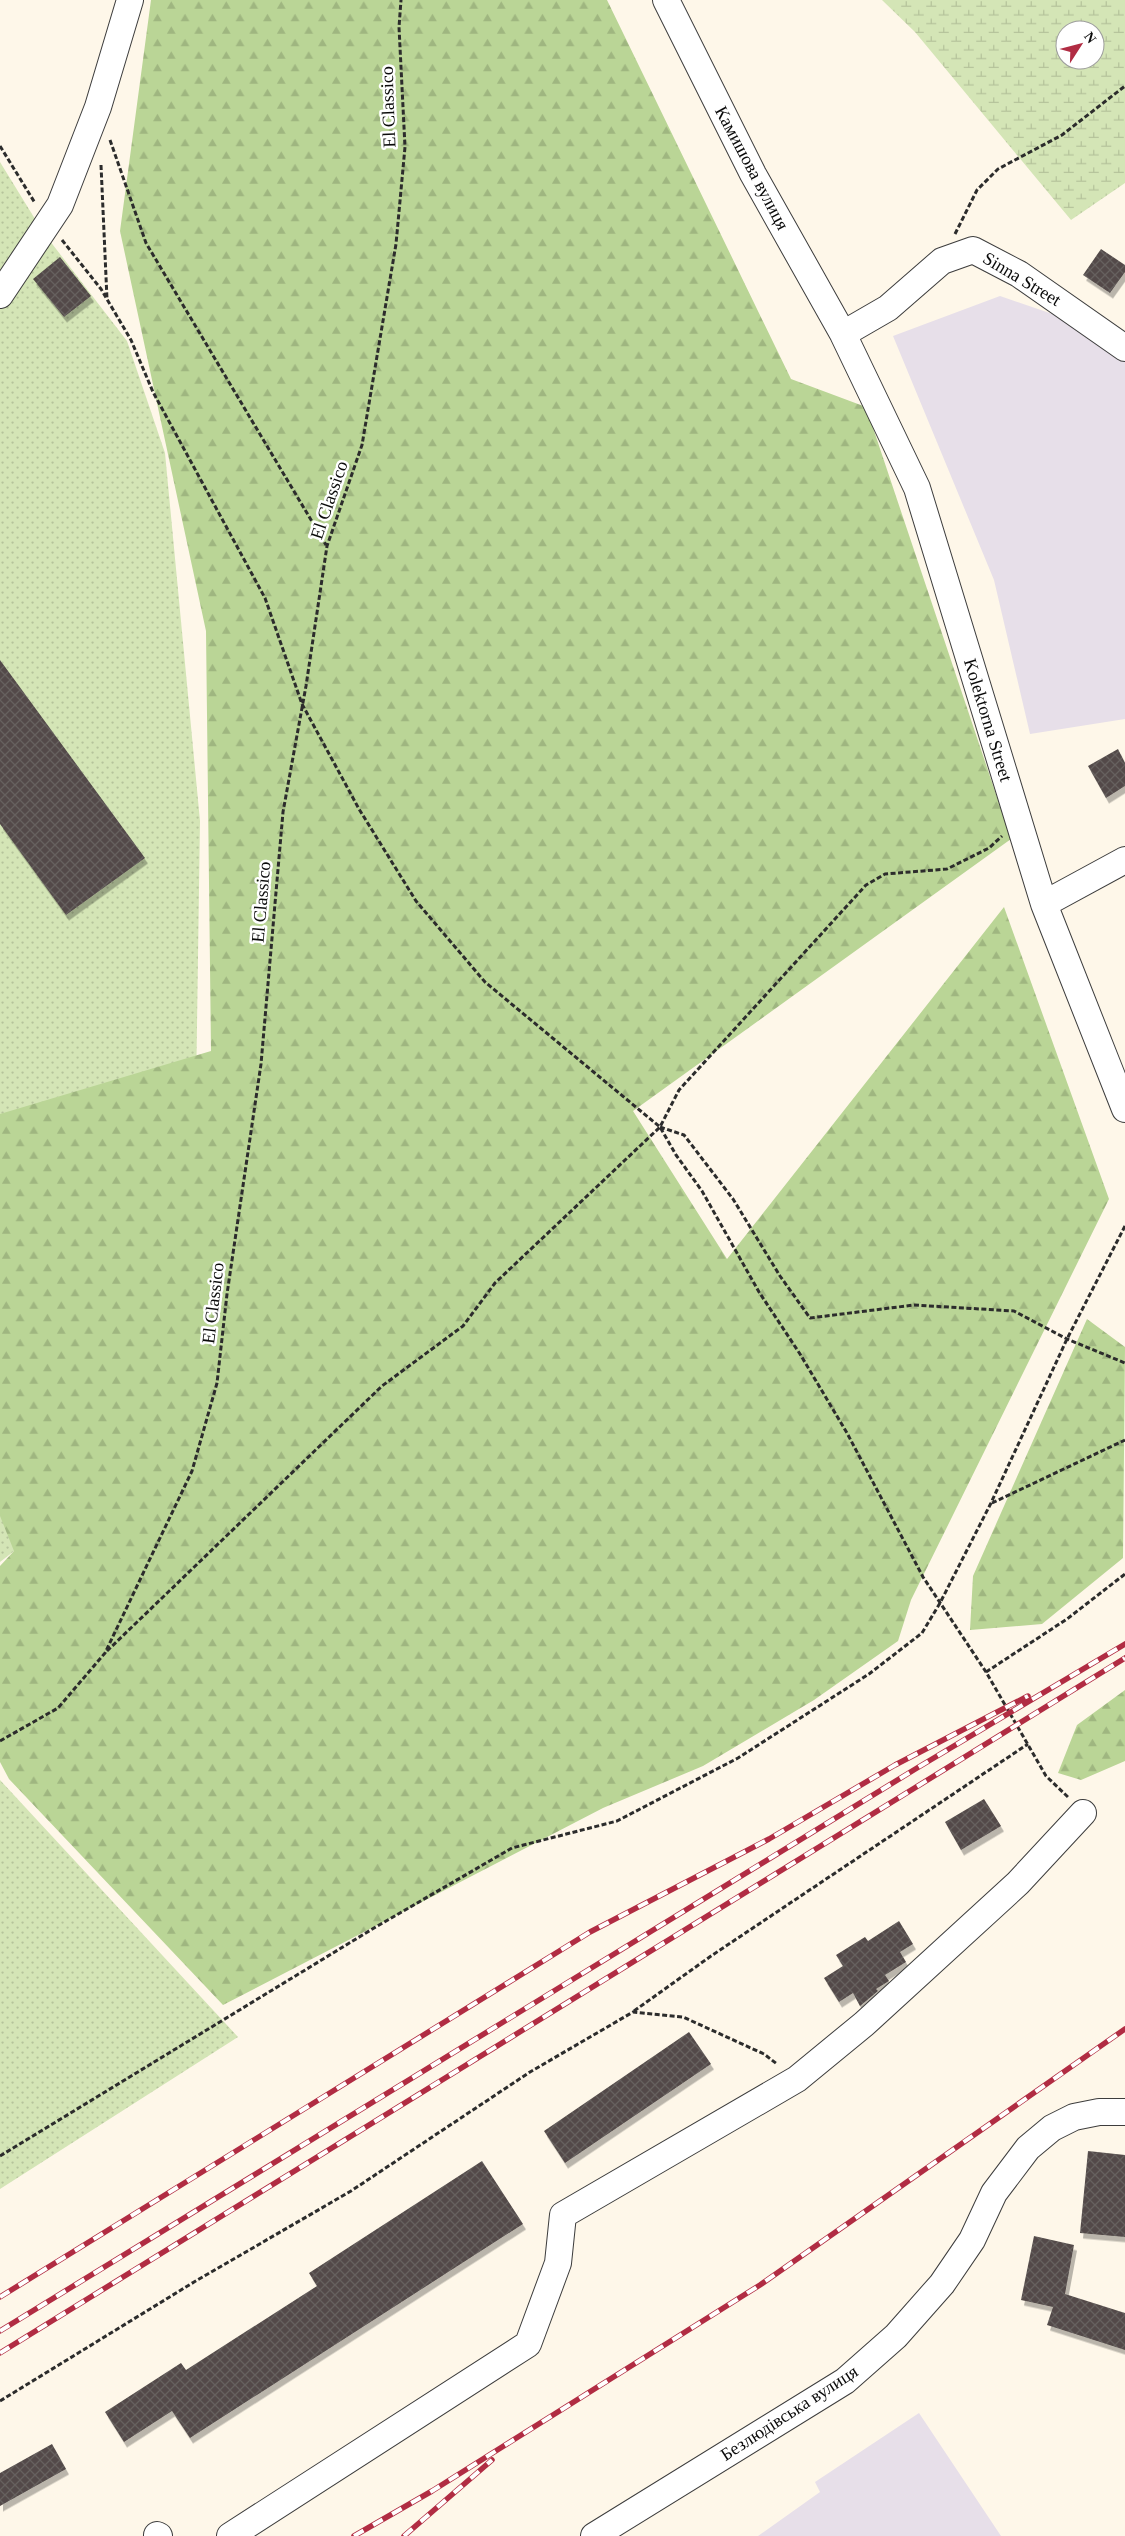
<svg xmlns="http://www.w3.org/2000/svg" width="1125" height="2536" font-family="'Times New Roman',serif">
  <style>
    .industrial { fill: #e7dfe9 }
    .grass { fill: url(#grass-dots) }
    .forest { fill: url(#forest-firs) }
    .wetland { fill: url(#wetland-marsh); fill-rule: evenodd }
    .building { fill: url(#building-cross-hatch); filter: url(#shadow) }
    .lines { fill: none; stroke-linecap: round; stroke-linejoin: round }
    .minor-casing { stroke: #3d3d3d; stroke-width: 28 }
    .path { stroke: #2c2c2c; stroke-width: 3; stroke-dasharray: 5 2.5; stroke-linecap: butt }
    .minor { stroke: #fff; stroke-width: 26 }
    .rail-casing { stroke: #b12c43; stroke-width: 5.5 }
    .rail { stroke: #fff; stroke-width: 4; stroke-dasharray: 11; stroke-linecap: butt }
    .labels { text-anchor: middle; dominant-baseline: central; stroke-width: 5; stroke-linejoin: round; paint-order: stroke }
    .street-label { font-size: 18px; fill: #0a0a0a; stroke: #fff }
  </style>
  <defs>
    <pattern id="grass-dots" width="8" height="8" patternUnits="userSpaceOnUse" patternTransform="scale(1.25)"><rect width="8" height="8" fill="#d4e5b6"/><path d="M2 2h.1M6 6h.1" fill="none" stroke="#b5c39b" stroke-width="1.8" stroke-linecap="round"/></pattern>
    <pattern id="forest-firs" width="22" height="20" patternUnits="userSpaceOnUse" patternTransform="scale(1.25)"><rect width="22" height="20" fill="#bad596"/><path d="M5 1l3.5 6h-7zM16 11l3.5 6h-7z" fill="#9fb680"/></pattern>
    <pattern id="wetland-marsh" width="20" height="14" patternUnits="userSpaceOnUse" patternTransform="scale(1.25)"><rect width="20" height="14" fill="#d4e5b6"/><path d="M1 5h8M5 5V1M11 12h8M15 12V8" fill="none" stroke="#b5c39b"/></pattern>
    <pattern id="building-cross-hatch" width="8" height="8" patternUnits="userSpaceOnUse" patternTransform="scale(1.25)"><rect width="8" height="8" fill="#524a48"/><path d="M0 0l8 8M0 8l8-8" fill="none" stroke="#66605e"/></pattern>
    <filter id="shadow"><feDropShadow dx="3" dy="5.5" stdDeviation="0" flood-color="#0004"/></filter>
  </defs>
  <rect width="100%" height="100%" fill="#fef7e9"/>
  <path class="industrial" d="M1000 296 1070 320 1125 361V719L1030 734 994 580 893 336Z
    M919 2413 1001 2536H758L820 2492 815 2482Z"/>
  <path class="grass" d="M0 162 43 232 127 341 165 453 200 821 194 1229 155 1442 0 1562Z
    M0 1780 238 2037 0 2189Z"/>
  <path class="forest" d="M151 0H607L791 379 866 407 1011 839 633 1111 727 1259 1004 907 1109 1199 911 1600 898 1641 814 1700 703 1766 603 1808 223 2005 9 1779 0 1762V1566L14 1551 0 1516V1114L211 1051 206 631 120 231Z
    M1087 1319 1125 1347 1123 1558 1042 1624 970 1630 973 1576Z
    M1125 1690V1761L1081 1780 1058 1773 1077 1725Z"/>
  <path class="wetland" d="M882 0H1125V183L1071 220 915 32ZM1065 30H1095V60H1065Z"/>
  <path class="building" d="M1101 249 1125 265V272L1110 293 1083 275Z
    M60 257 91 296 64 317 33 279Z
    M0 660 145 858 66 915 0 824Z
    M1118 749 1125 763V786L1106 798 1088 766Z
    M984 1799 1001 1826 961 1850 945 1822Z
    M899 1921 913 1944 900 1952 906 1962 885 1975 889 1981 876 1989 878 1991 860 2006 853 1993 839 2002 824 1978 843 1966 836 1955 865 1937 868 1941Z
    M689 2032 711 2064 565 2163 544 2131Z
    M1088 2151 1125 2155V2237L1080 2233Z
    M482 2161 523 2224 190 2438 172 2411 124 2442 105 2412 181 2363 186 2370 317 2286 309 2273Z
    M1034 2236 1074 2245 1065 2294 1125 2313V2350L1047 2325 1053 2307 1021 2300Z
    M52 2444 66 2469 0 2506V2473Z"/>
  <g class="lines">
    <defs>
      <path id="minor" d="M666 0 753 174 843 334 917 488 1044 904 1125 1109
        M0 295 60 205 98 107 130 0
        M843 334 888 308 942 261 973 250 1019 274 1125 348
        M1044 904 1125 860
        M157 2535 159 2536
        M230 2536 528 2344 558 2263 563 2215 797 2079 864 2024 1018 1883 1083 1813
        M594 2536 845 2381 896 2336 942 2284 972 2240 994 2193 1028 2148 1052 2128 1074 2117 1099 2112H1125"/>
    </defs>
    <use href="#minor" class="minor-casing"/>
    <path class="path" d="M110 140 146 243 326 545
      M0 146 35 203
      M101 165 107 299
      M955 234 977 190 998 169 1062 135 1125 86
      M62 240 101 289 131 340 153 392 265 598 302 704 359 809 416 901 485 982 660 1127 676 1155 702 1191 759 1292 800 1354 847 1433 923 1577 986 1672 1046 1776 1069 1798
      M660 1127 684 1135 733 1199 780 1276 810 1318 914 1305 1014 1311 1067 1339 1125 1363
      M992 1503 1125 1440
      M107 1651 382 1386 463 1326 495 1283 660 1127 679 1090 866 885 885 874 947 869 989 848 1002 836
      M986 1672 1067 1619 1125 1574
      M0 1741 58 1708 105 1653 192 1471 217 1383 227 1294 261 1064 283 812 306 686 327 546 362 445 396 244 405 147 399 27 401 0
      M634 2011 711 1956 1028 1744
      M0 2156 374 1928 512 1848 617 1821 738 1758 869 1674 922 1633 940 1603 991 1503 1067 1339 1125 1226
      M0 2401 194 2282 351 2191 530 2072 633 2012 683 2017 764 2054 777 2064"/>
    <use href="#minor" class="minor"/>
    <defs>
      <path id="rail" d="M0 2297 590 1932 769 1839 895 1765 1028 1696
        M0 2331 917 1768 1125 1644
        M0 2353 1125 1658
        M354 2536 432 2491 760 2285 1125 2029
        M404 2536 492 2460"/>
    </defs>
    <use href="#rail" class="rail-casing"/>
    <use href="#rail" class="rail"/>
  </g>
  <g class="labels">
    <g class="street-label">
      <text transform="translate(388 107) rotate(-92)">El Classico</text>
      <text transform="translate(752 168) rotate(62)">Камишова вулиця</text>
      <text transform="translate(1022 279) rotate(31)">Sinna Street</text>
      <text transform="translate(329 500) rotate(-71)">El Classico</text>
      <text transform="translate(988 720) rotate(73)">Kolektorna Street</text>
      <text transform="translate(261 902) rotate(-85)">El Classico</text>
      <text transform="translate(213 1303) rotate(-83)">El Classico</text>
      <text transform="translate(789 2413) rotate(-33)">Безлюдівська вулиця</text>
    </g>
  </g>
  <g transform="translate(1080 45) rotate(54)"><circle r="24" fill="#ffffff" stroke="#9d9d9d"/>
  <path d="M0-4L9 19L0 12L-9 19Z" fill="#b12c43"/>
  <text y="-8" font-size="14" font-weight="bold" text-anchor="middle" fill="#0a0a0a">N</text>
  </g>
</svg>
